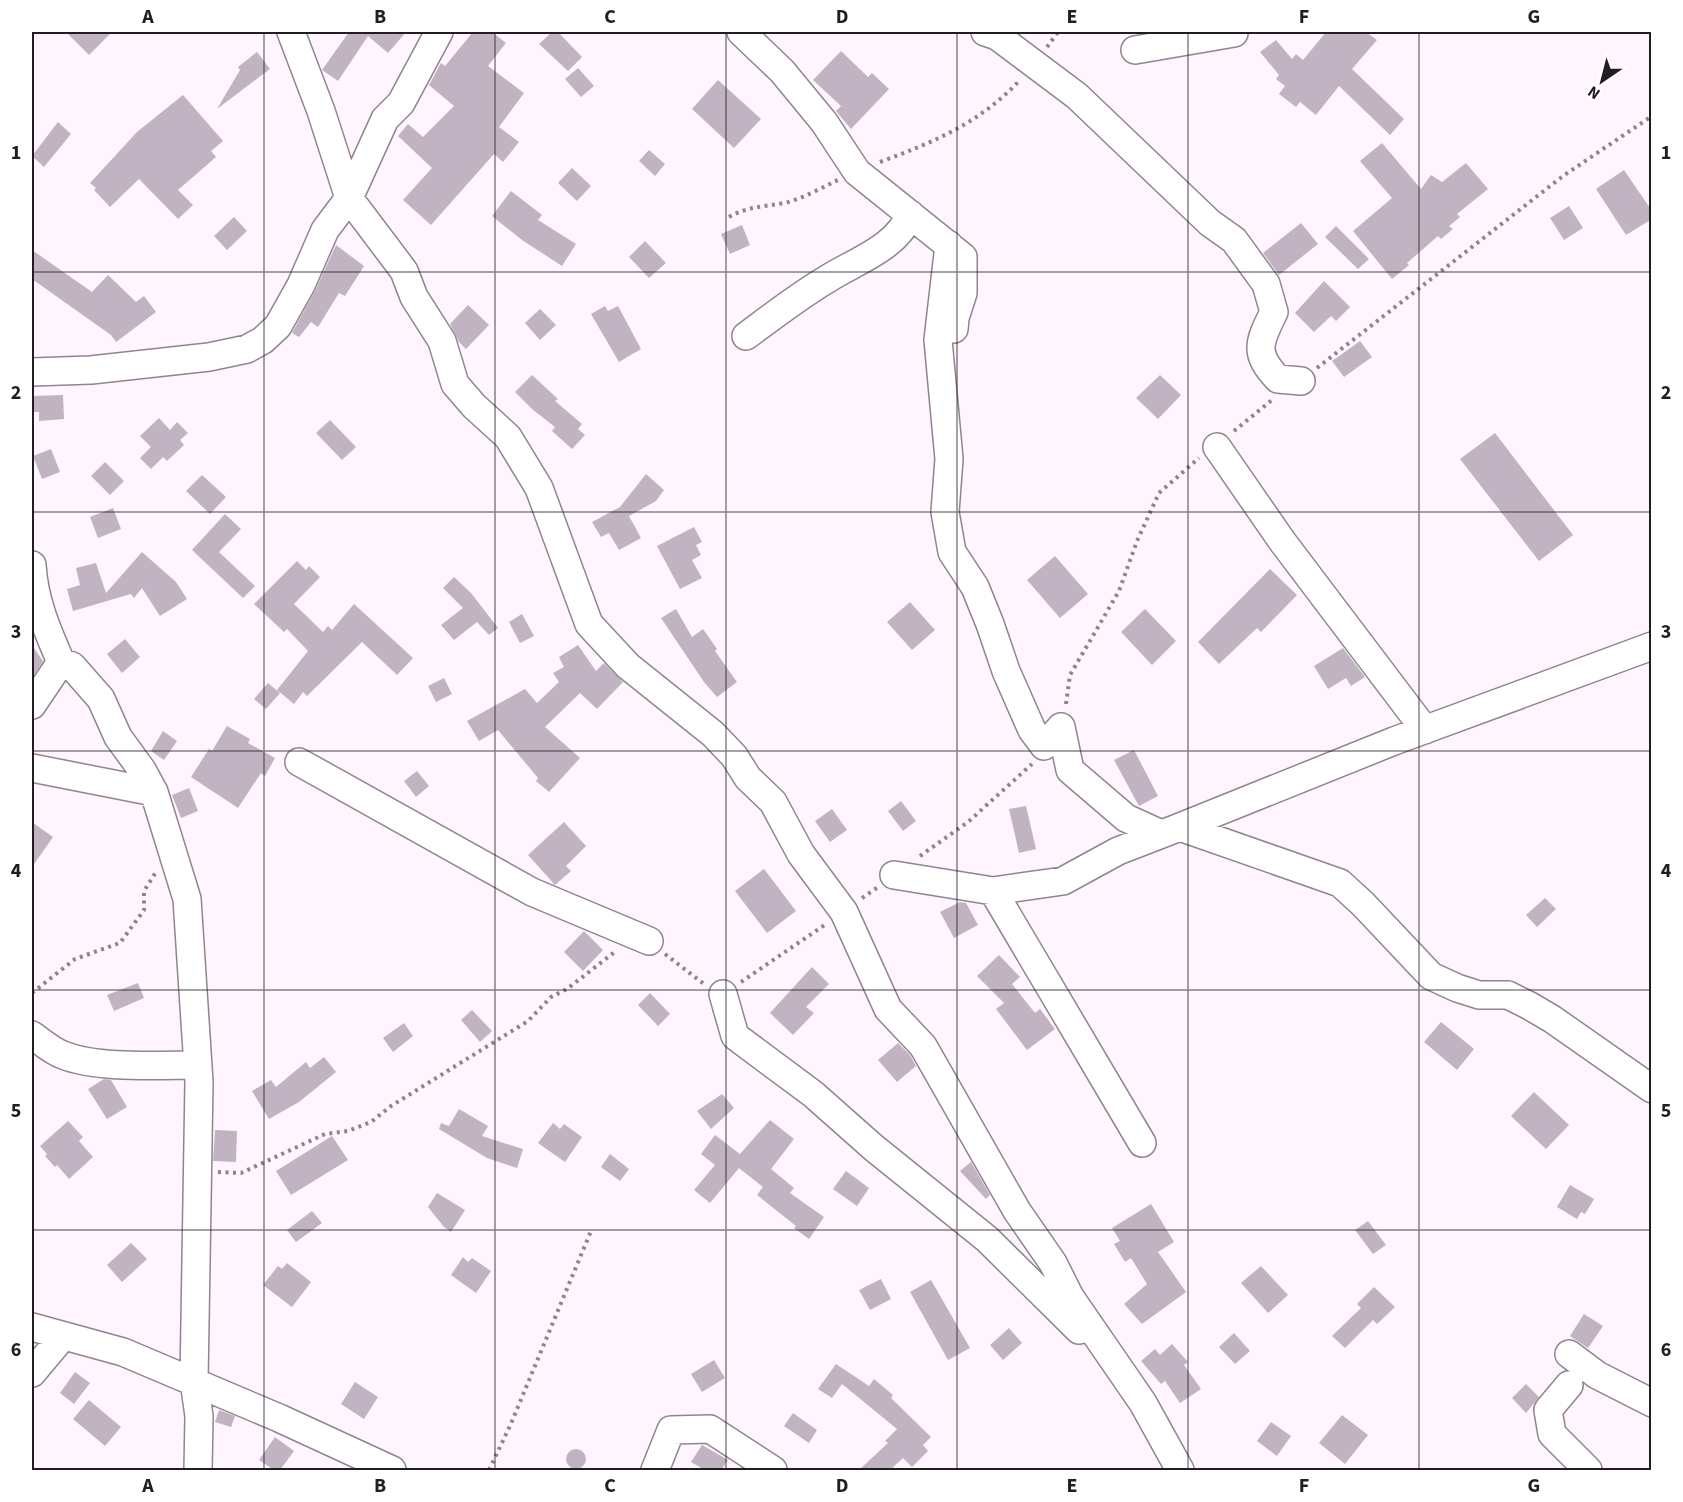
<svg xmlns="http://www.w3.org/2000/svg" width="1683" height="1502" font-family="'Source Sans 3',sans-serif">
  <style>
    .building { fill: #c1b3c1 }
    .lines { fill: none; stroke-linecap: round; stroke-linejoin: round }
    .minor-casing { stroke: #918490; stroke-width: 30 }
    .path { stroke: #8c858c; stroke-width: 4; stroke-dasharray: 3 4.5; stroke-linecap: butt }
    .minor { stroke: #fff; stroke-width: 27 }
    .grid { fill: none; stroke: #221d22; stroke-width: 1.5; stroke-opacity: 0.55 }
    .neatline { fill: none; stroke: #221d22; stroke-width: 2 }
    .grid-label { font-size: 20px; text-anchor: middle; font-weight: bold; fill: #221d22 }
  </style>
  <rect width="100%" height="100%" fill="#fef5fe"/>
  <path class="building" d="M66 32H112L89 55Z
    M349 32H406L388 53 368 36 338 81 322 70Z
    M473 32H492L506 43 488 66 524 93 499 127 519 142 503 162 494 154 431 225 403 200 432 168 398 136 408 124 423 137 454 106 429 85 441 63 445 66Z
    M552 32H558L582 57 568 71 539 44Z
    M1326 32H1366L1377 40 1352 69 1404 119 1390 135 1339 86 1316 115 1300 102 1296 107 1279 94 1285 86 1276 79 1279 75 1260 52 1276 40 1292 59 1296 54 1303 60Z
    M841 51 868 77 872 73 889 89 851 129 836 111 841 106 813 80Z
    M257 52 270 69 217 109 240 70 238 67Z
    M578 68 594 86 581 97 565 79Z
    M718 80 761 119 734 148 692 109Z
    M183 95 223 141 211 151 216 157 178 190 193 205 178 219 139 179 110 207 94 190 96 188 90 183 137 132Z
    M58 122 71 134 44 167 32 156Z
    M1382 143 1421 189 1431 175 1442 182 1466 163 1488 189 1457 214 1460 217 1449 226 1453 229 1441 239 1438 236 1407 263 1409 265 1392 279 1353 231 1392 198 1360 161Z
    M649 150 665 164 655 176 639 161Z
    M572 168 591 186 577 201 558 183Z
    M1624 170 1652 211V219L1626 235 1596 189Z
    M511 191 542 215 538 220 576 244 562 266 522 240 492 216Z
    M1569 206 1583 228 1564 240 1550 218Z
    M234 217 247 231 227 250 214 236Z
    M1301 223 1318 244 1279 275 1263 253Z
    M742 225 750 245 730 254 721 234Z
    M1336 226 1369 259 1358 269 1325 237Z
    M645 241 666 263 649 278 629 257Z
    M336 245 364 266 345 296 339 293 318 327 311 322 299 337 292 333 315 291Z
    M32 250 92 292 108 275 136 302 144 296 156 312 116 342 111 335 32 279Z
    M1324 281 1350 307 1336 321 1331 316 1314 332 1295 313Z
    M468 305 489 325 466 349 459 342 450 324Z
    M605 306 608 311 618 306 641 349 619 362 591 314Z
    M540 309 556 325 540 340 525 323Z
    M1360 341 1372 357 1344 377 1332 361Z
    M532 375 558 399 555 401 582 424 578 429 585 435 572 449 552 431 555 427 532 409 515 392Z
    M1160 375 1181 395 1158 419 1136 398Z
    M63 395 64 419 39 421V412H32V396Z
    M159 418 170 430 177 422 188 433 180 440 184 445 167 461 163 457 151 469 140 458 151 447 140 436Z
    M330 420 356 447 342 460 316 433Z
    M1495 433 1573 535 1539 561 1460 459Z
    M51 449 60 472 42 479 33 456Z
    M105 462 124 481 110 495 91 476Z
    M646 474 664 490 656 501 629 516 641 538 619 550 609 533 601 537 592 522 620 507Z
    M202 475 226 497 210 514 186 491Z
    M113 508 121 529 98 538 90 517Z
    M225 514 241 529 219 552 255 586 243 598 192 550Z
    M694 527 702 542 696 545 701 555 692 560 702 578 680 589 657 546Z
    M142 552 176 582 187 599 160 616 142 588 134 598 131 594 73 611 67 589 80 585 76 568 96 563 106 593Z
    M1055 556 1088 594 1060 618 1027 580Z
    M297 561 306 570 309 566 320 577 294 604 323 632 328 626 332 630 354 604 413 658 397 675 362 642 307 696 303 692 294 704 277 690 308 651 287 629 284 632 254 604Z
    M1270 569 1297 595 1261 632 1257 628 1219 664 1198 642Z
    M454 577 471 593 498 628 489 635 477 622 454 640 441 625 463 608 443 588Z
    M910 602 935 630 912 650 887 622Z
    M676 609 692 637 703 629 717 649 715 651 737 682 717 697 704 682 661 618Z
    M1145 609 1176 641 1152 665 1121 632Z
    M522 614 534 636 520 643 509 622Z
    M125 639 140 657 122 673 107 654Z
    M32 645 43 661 32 678Z
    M578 645 596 671 604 663 623 682 597 709 580 693 545 727 580 758 549 792 536 781 538 778 498 730 479 741 467 721 525 689 537 703 559 682 553 673 564 667 559 657Z
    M1343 648 1365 677 1351 686 1346 678 1328 689 1314 666Z
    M444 678 452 694 436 702 428 686Z
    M268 683 280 693 266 709 254 699Z
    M227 726 250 739 248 743 275 758 265 776 261 773 238 808 191 777 209 749 212 751Z
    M163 731 177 741 164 760 151 751Z
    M1134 750 1158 796 1139 806 1114 760Z
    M417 771 429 786 416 797 404 781Z
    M189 788 198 811 181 818 172 795Z
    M901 801 916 821 903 831 888 811Z
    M1026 806 1036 849 1019 853 1009 809Z
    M832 809 847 830 830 842 815 821Z
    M32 822 53 837 32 867Z
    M564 822 586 846 566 866 571 871 555 885 528 855Z
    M764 869 796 911 767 933 735 891Z
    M1545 898 1556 909 1537 927 1526 915Z
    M960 902 966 903 978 925 954 938 940 912Z
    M584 931 603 950 583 971 564 952Z
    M999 955 1020 977 1012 984 1035 1013 1040 1009 1055 1029 1027 1050 996 1009 1004 1003 977 976Z
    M812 967 829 984 806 1007 814 1013 793 1035 770 1013Z
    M138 983 144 998 114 1011 107 995Z
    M650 993 670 1014 658 1026 638 1005Z
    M472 1010 492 1031 480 1042 461 1020Z
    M1441 1022 1474 1049 1457 1070 1424 1042Z
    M404 1023 413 1036 393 1052 383 1038Z
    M898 1043 910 1055 916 1066 897 1082 878 1060Z
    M324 1057 336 1072 299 1102 269 1119 252 1091 271 1080 276 1087 306 1062 310 1068Z
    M104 1079 111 1080 127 1107 107 1119 88 1089Z
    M1534 1092 1569 1125 1546 1149 1511 1116Z
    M722 1094 734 1108 711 1129 697 1111Z
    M459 1109 488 1126 482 1136 523 1149 517 1168 487 1158 439 1129 441 1123 449 1126Z
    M770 1120 794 1139 771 1169 794 1188 790 1193 824 1217 809 1239 794 1228 796 1226 757 1195 763 1187 739 1168 710 1203 694 1190 715 1165 701 1154 715 1135 740 1154Z
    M68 1121 83 1137 79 1141 93 1157 69 1179 57 1165 55 1167 45 1156 47 1154 40 1146Z
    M553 1123 560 1129 564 1124 582 1137 565 1162 538 1143Z
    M215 1130 237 1131 236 1162 213 1161Z
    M332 1136 348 1160 291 1195 276 1171Z
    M610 1154 629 1169 620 1181 601 1167Z
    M971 1162 990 1195 986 1199 960 1171Z
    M846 1171 869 1188 857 1206 833 1189Z
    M1570 1185 1594 1199 1585 1214 1581 1212 1577 1219 1557 1207Z
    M437 1193 465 1210 451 1232 444 1227 428 1207Z
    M1151 1204 1174 1242 1158 1252 1186 1292 1142 1324 1124 1304 1147 1284 1131 1258 1125 1262 1114 1244 1120 1241 1112 1228Z
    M312 1211 322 1223 296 1242 287 1230Z
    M1368 1221 1386 1245 1373 1254 1355 1230Z
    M131 1243 147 1259 122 1282 107 1265Z
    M463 1257 468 1262 472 1258 491 1271 476 1293 451 1275Z
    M287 1263 311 1282 292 1307 263 1285 278 1266 282 1269Z
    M1261 1266 1288 1295 1268 1313 1241 1283Z
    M881 1279 891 1299 870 1310 859 1290Z
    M931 1280 970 1348 948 1360 910 1292Z
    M1374 1287 1395 1307 1377 1324 1373 1320 1345 1348 1332 1336 1361 1308 1357 1304Z
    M1584 1314 1603 1326 1588 1348 1570 1336Z
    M1009 1328 1022 1343 1003 1360 990 1345Z
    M1234 1333 1250 1351 1235 1364 1219 1347Z
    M1172 1344 1188 1362 1184 1365 1201 1389 1180 1403 1165 1381 1161 1384 1141 1361 1155 1349 1160 1355Z
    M714 1360 725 1378 702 1392 691 1374Z
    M836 1364 869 1386 874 1379 893 1395 891 1398 931 1437 923 1445 928 1451 912 1467 903 1458 890 1470H859L888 1443 885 1441 897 1429 842 1384 832 1398 818 1389Z
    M75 1372 90 1383 74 1404 60 1393Z
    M355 1382 378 1397 364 1419 341 1404Z
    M1526 1384 1539 1397 1526 1413 1512 1398Z
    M89 1400 121 1427 105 1446 73 1419Z
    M219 1410 235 1416 231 1427 215 1422Z
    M793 1413 817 1430 809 1443 784 1426Z
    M1342 1415 1368 1435 1345 1464 1319 1443Z
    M1271 1422 1291 1436 1277 1456 1257 1441Z
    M275 1437 294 1451 280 1470H274L259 1460Z
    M702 1445 728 1460 721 1470H705L691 1462Z
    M566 1459a10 10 0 1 1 20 0a10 10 0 1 1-20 0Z"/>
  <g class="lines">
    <defs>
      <path id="minor" d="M439 32 401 103 385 119 349 198 404 271 414 297 442 341 455 384 474 406 508 437 539 488 589 624 628 666 713 734 734 756 748 778 773 802 801 854 844 912 888 1009 923 1046 1017 1211 1053 1263 1070 1297 1143 1403 1180 1470
        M741 32 782 71 824 122 857 172 963 257V293L955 318 954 329
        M985 32 997 36 1077 96 1210 223 1234 240 1266 284 1274 312C1259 342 1253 353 1278 379L1301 381
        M1135 50 1234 33
        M949 245 938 340 949 459 945 512 952 552 975 587 990 624 1006 671 1032 730 1044 746 1061 727
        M746 336C773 316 800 295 829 278 856 261 898 247 910 214
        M32 372 91 370 209 357 247 349 263 340 278 326 301 285 325 230 349 198 321 111 291 32
        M1217 447 1282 541 1425 730
        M32 565C34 600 47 630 61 662L72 666 101 699 118 737 142 770 154 792 187 899 199 1082 194 1381 199 1416 198 1470
        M32 705 61 662
        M1061 727 1070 770 1126 818 1161 834
        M299 762 532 892 649 941
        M32 768 154 792
        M1180 827 1394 741 1652 646
        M894 875 993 891 1063 881 1118 851 1180 827 1340 883 1363 904 1431 976 1457 988 1479 995H1508L1530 1006 1552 1019 1652 1089
        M993 891 1142 1143
        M723 994 735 1036 813 1094 874 1148 987 1239 1079 1330
        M32 1035C42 1042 52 1051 63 1055 97 1069 160 1065 198 1065
        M32 1327 123 1352 279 1418 392 1470
        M1569 1354 1597 1375 1652 1403
        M32 1373 63 1336
        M1569 1385 1548 1410 1552 1434 1588 1470
        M655 1470 671 1430 710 1429 773 1470"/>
    </defs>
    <use href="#minor" class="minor-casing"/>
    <path class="path" d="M1047 47 1058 32
      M880 162C934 142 980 123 1020 80
      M729 217C749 206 763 207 784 203 802 199 821 188 838 180
      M1317 368 1563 176 1652 116
      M1234 431 1272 400
      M1066 704 1070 675 1119 591 1137 541 1159 493 1199 458
      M920 856 968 822 1032 764
      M862 898 878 887
      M665 954 704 984
      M741 982 826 924
      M32 993 75 959 120 943 144 910V891L156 872
      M218 1172 241 1173 325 1134 348 1131 371 1122 391 1106 528 1021 551 997 567 989 616 951
      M489 1470 510 1426 591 1231"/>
    <use href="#minor" class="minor"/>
  </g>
  <path class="grid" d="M264 32V1470M495 32V1470M726 32V1470M957 32V1470M1188 32V1470M1419 32V1470M32 272H1652M32 512H1652M32 751H1652M32 990H1652M32 1230H1652"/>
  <rect width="1683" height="1502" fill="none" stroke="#ffffff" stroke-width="66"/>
  <g transform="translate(1602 81) rotate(215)" stroke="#ffffff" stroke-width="4.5" paint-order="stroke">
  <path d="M0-4.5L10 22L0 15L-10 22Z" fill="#221d22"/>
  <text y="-9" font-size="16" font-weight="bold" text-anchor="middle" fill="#221d22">N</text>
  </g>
  <rect x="33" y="33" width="1617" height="1436" class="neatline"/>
  <g class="grid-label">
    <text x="148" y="23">A</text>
    <text x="380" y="23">B</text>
    <text x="610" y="23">C</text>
    <text x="842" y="23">D</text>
    <text x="1072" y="23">E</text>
    <text x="1304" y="23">F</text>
    <text x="1534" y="23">G</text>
    <text x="16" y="159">1</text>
    <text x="1666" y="159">1</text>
    <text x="16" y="399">2</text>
    <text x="1666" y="399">2</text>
    <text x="16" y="638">3</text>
    <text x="1666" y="638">3</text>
    <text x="16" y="877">4</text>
    <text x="1666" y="877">4</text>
    <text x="16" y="1117">5</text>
    <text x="1666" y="1117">5</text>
    <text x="16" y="1356">6</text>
    <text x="1666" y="1356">6</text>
    <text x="148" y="1492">A</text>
    <text x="380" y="1492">B</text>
    <text x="610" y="1492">C</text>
    <text x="842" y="1492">D</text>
    <text x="1072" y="1492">E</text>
    <text x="1304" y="1492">F</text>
    <text x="1534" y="1492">G</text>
  </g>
</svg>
